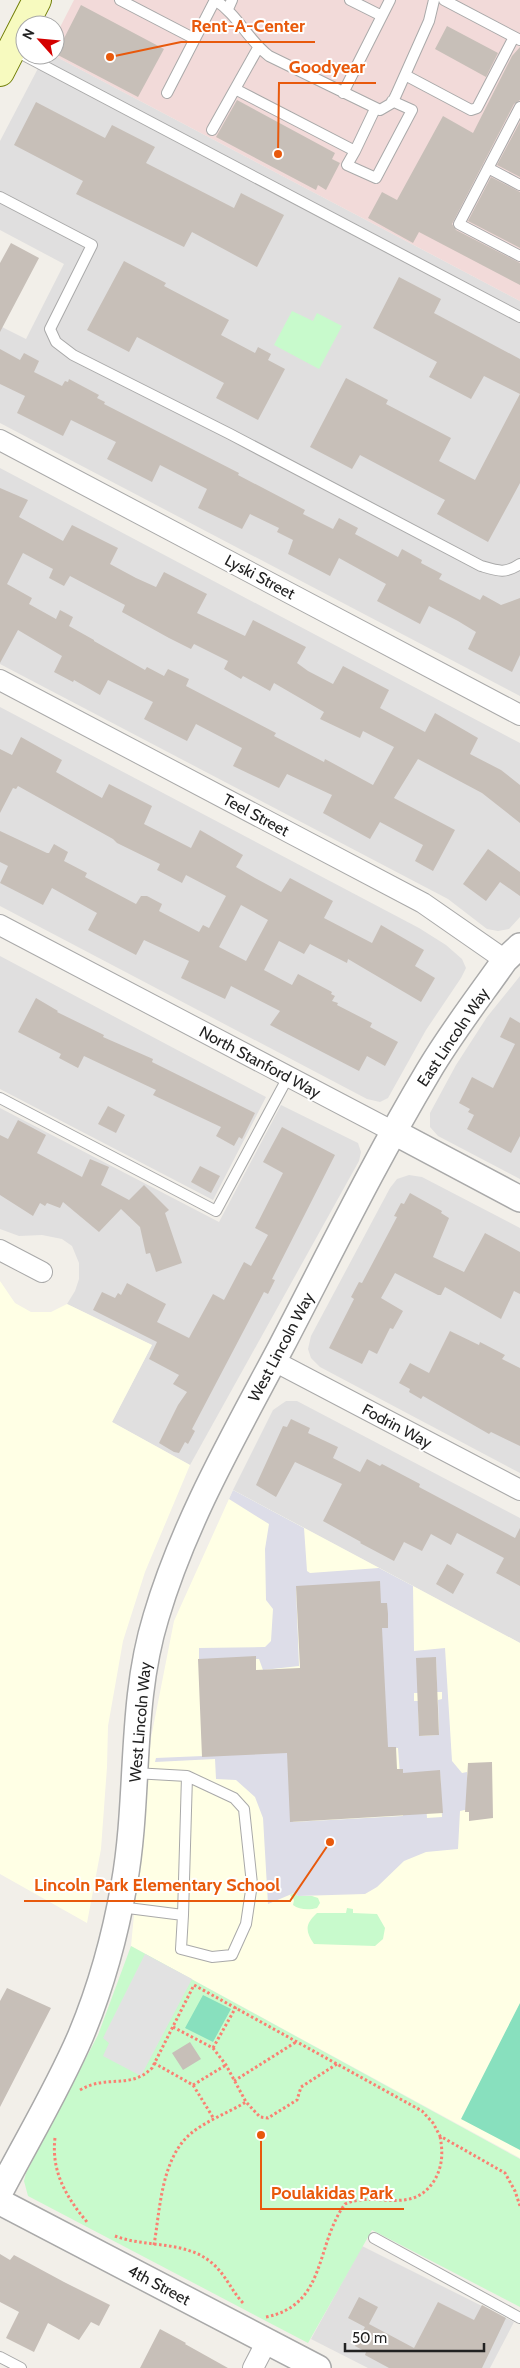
<svg xmlns="http://www.w3.org/2000/svg" width="520" height="2368" font-family="Cabin,sans-serif">
  <style>
    .residential { fill: #e0dfdf }
    .commercial { fill: #f2dad9 }
    .education { fill: #ffffe5 }
    .park { fill: #c8facc }
    .pitch { fill: #88e0be }
    .parking { fill: #e2e2e2 }
    .plaza { fill: #dddde8; fill-rule: evenodd }
    .building { fill: #c7bfb8; fill-rule: evenodd }
    .lines { fill: none; stroke-linecap: round; stroke-linejoin: round }
    .service-casing { stroke: #a9a9a9; stroke-width: 12 }
    .minor-casing { stroke: #a9a9a9; stroke-width: 22 }
    .tertiary-casing { stroke: #a9a9a9; stroke-width: 28 }
    .secondary-casing { stroke: #707d05; stroke-width: 30 }
    .path { stroke: #fa8072; stroke-width: 3; stroke-dasharray: 2.5 2.5; stroke-linecap: butt }
    .service { stroke: #fff; stroke-width: 10 }
    .minor { stroke: #fff; stroke-width: 20 }
    .tertiary { stroke: #fff; stroke-width: 25 }
    .secondary { stroke: #f7fabf; stroke-width: 28 }
    .labels { text-anchor: middle; dominant-baseline: central; stroke-width: 4; stroke-linejoin: round; paint-order: stroke }
    .street-label { font-size: 16px; fill: #222; stroke: #fff }
    .leader { fill: none; stroke: #e8590c; stroke-width: 2 }
    .callout-dot { fill: #e8590c; stroke: #fff; stroke-width: 2 }
    .callout-label { font-size: 18px; text-anchor: middle; font-weight: bold; fill: #e8590c; stroke: #fff; stroke-width: 4; stroke-linejoin: round; paint-order: stroke }
  </style>
  <rect width="100%" height="100%" fill="#f2efe9"/>
  <path class="residential" d="M45 55H53L520 301V696L0 423V326L26 339 64 264 0 230V141Z
    M0 468 520 743V917L509 929 498 931 487 929 448 899 0 664Z
    M0 707 419 928 446 945 462 959 466 968 461 978 426 1030 388 1098 380 1102 367 1099 0 906Z
    M0 956 266 1097 213 1200 0 1089Z
    M520 976V1179L438 1136 430 1127V1113L456 1065 487 1017Z
    M281 1105 358 1143 361 1152 359 1161 190 1465 112 1422 152 1345 67 1304 75 1291 79 1279V1263L72 1246 62 1239 42 1235 19 1236 0 1229V1108L219 1222Z
    M409 1175 422 1177 520 1228V1473L320 1367 311 1358 308 1349 311 1336 390 1188 397 1179Z
    M286 1401H297L520 1518V1643L233 1490 273 1410Z
    M362 2246 514 2322 490 2368H368L311 2339Z"/>
  <path class="commercial" d="M74 0H520V301L53 55H55V37Z"/>
  <path class="education" d="M0 1281 15 1303 31 1312H51L67 1304 152 1345 112 1422 190 1465 145 1572 123 1641 108 1726 107 1767 101 1849 87 1923 0 1874Z
    M233 1490 520 1643V2158L131 1946 151 1738 174 1621Z"/>
  <path class="park" d="M292 311 313 321 317 313 342 326 319 369 274 345Z
    M294 1893 298 1896H312L318 1898 320 1903 317 1908C310 1910 299 1910 293 1905L294 1900 290 1895Z
    M347 1908 353 1909V1913L377 1914 385 1928 383 1939 375 1946 314 1944C305 1931 305 1924 317 1913H346Z
    M131 1946 520 2159V2307L372 2230 308 2343 28 2196 24 2181 26 2173 98 2035Z"/>
  <path class="pitch" d="M203 1995 231 2009 213 2042 185 2028Z
    M520 2003V2150L461 2119Z"/>
  <path class="parking" d="M145 1954 192 1979 141 2076 103 2056 109 2043 103 2038Z"/>
  <path class="plaza" d="M233 1490 304 1528 307 1571 310 1573 379 1568 413 1586 414 1651 445 1648 452 1761 462 1773 467 1772 469 1809 460 1811 458 1849 426 1852 404 1861 377 1887 365 1894 298 1896 294 1893 268 1904 263 1818 255 1797 236 1780 216 1779 215 1759 155 1762 156 1758 203 1756 288 1741 293 1822 403 1816 398 1748 294 1753 386 1733 296 1587 299 1666 263 1670 259 1659 199 1660V1648L265 1647 271 1641 273 1609 266 1600 265 1549 269 1524 229 1499ZM436 1657 437 1692H442V1699L438 1700 439 1735 419 1736 418 1701H414V1693H418ZM440 1772 442 1817 427 1818 424 1773Z"/>
  <path class="building" d="M81 5 164 49 138 97 56 54Z
    M447 26 498 53 486 77 435 49Z
    M520 47V100L514 104 452 224 456 230 520 263V285L419 232 413 243 368 218 382 192 397 200 443 116 473 133 512 56Z
    M237 100 335 153 332 159 340 163 326 190 318 185 316 190 216 137Z
    M36 102 105 138 112 125 155 147 146 163 234 208 241 193 284 215 257 267 192 232 184 247 76 194 83 181 14 145Z
    M520 122V177L497 165Z
    M491 177 520 192V248L468 221Z
    M11 243 39 258 0 332V263Z
    M124 261 166 283 164 286 229 320 221 335 255 353 258 347 271 354 268 360 285 369 258 420 216 398 224 383 137 337 129 352 87 330Z
    M399 277 441 299 434 313 520 359V483L488 542 437 514 445 500 360 455 352 469 310 447 346 378 388 400 386 404 451 438 439 461 475 480 499 434 520 394 484 376 471 399 429 377 437 362 373 328Z
    M0 349 20 360 24 353 39 361 34 372 62 386 65 381 68 382 69 379 99 395 97 398 105 402 104 404 239 473 238 475 305 510 303 514 333 529 339 518 358 528 355 534 398 557 402 549 422 560 421 563 442 574 439 579 480 600 483 595 501 605 520 598V655L512 672 468 649 476 632 458 621 429 606 420 624 377 601 386 584 339 558 330 576 288 554 293 540 277 532 279 528 250 514 242 529 198 508 207 489 160 465 152 482 107 459 116 442 71 420 63 436 17 413 25 396 0 384Z
    M0 488 28 500 19 517 63 541 72 525 118 548 110 564 136 578 156 587 164 572 207 594 197 613 245 636 253 620 306 647 297 663 308 671 333 684 343 666 389 690 380 708 425 732 435 713 478 738 470 754 501 770 520 785V823L482 793 418 759 394 798 455 830 433 871 415 861 423 845 380 822 370 839 323 813 332 795 287 774 279 788 233 766 242 748 196 724 187 741 144 719 153 702 108 680 100 695 74 680 73 682 54 672 62 656 18 630 0 663ZM23 553 53 569 49 578 64 586 70 576 125 605 122 612 169 638 191 649 194 644 228 661 224 669 241 679 243 676 270 691 274 683 324 712 320 719 360 738 363 731 394 747 373 785 325 759 324 762 274 736 276 733 186 686 189 679 168 669 164 676 147 667 145 670 94 641V640L69 626 73 617 60 610 56 619 29 604 32 598 7 584Z
    M21 737 62 760 56 772 77 784 102 798 109 784 152 806 144 824 191 848 200 830 243 855 236 867 255 878 281 892 290 878 333 901 324 918 372 943 381 925 424 950 415 966 435 978 421 1002 348 959 347 963 310 944 304 954 279 941 264 970 292 985 298 974 332 992 331 994 335 996 332 1001 338 1003 337 1005 372 1023 370 1027 398 1042 385 1066 367 1056 359 1071 270 1025 280 1011 231 986 225 999 181 978 189 961 144 940 136 955 88 930 97 913 52 888 43 905 0 883 8 866 0 862V831L47 853H49L54 844 68 852 64 861 87 873 85 877 136 904 141 896H147L162 904 159 911 199 932 203 925 209 928 226 896 186 875 182 883 157 870 160 864 117 843 113 839 18 786 16 789 13 788 0 813V749L12 755ZM241 905 268 920 246 961 219 947Z
    M488 849 520 872V896L500 882 486 901 463 884Z
    M36 998 58 1011 57 1012 104 1035 103 1037 153 1059 152 1062 255 1113 242 1139 239 1137 234 1146 216 1136 221 1127 153 1095 156 1090 84 1056 78 1068 59 1058 61 1054 18 1032Z
    M510 1017 520 1023V1136L511 1153 467 1129 474 1115 468 1112 470 1109 459 1103 472 1077 493 1088 515 1044 500 1037Z
    M108 1106 125 1115 116 1133 98 1124Z
    M18 1120 46 1135 37 1153 82 1177 90 1159 109 1167 101 1185 129 1200 144 1185 169 1210 165 1213 182 1263 156 1272 150 1253 146 1254 140 1227 121 1209 99 1232 63 1202 60 1208 47 1203 45 1206 40 1203 33 1216 0 1195V1135L8 1139Z
    M282 1127 335 1155 272 1279 275 1280 268 1294 264 1292 192 1429 195 1431 188 1444 185 1442 179 1453 174 1452 159 1443 178 1405 187 1392 173 1384 179 1375 149 1359 157 1342 93 1310 102 1292 115 1298 118 1293 121 1295 127 1283 166 1304 157 1322 189 1338 213 1294 224 1300 244 1262 251 1266 268 1235 255 1228 283 1173 263 1162Z
    M200 1166 220 1176 211 1193 191 1182Z
    M410 1193 442 1211 441 1213 449 1218 433 1257 464 1272 485 1233 520 1252V1294L514 1291 501 1319 445 1287 441 1295H438L395 1273 381 1298 403 1311 393 1329 390 1328 377 1354 369 1350 362 1364 329 1348 354 1299 351 1297 359 1282 362 1283 397 1217 394 1216 401 1203 404 1204Z
    M450 1331 479 1345 480 1342 505 1355 502 1359 520 1368V1446L491 1432 489 1434 423 1396 421 1399 409 1392 410 1389 399 1383 410 1363 429 1373Z
    M291 1419 310 1428 308 1433 338 1447 333 1458 360 1472 367 1459 380 1466 382 1464 420 1484 419 1487 515 1538 520 1528V1586L496 1573 504 1558 457 1533 451 1545 431 1534 422 1551 404 1542 394 1561 360 1543 361 1542 323 1521 342 1484 295 1462 276 1497 256 1485 283 1426 287 1427Z
    M447 1564 464 1574 453 1594 436 1584Z
    M380 1581 381 1603H387L388 1614V1628H382L388 1747H396L397 1769H403V1773L440 1770 443 1813 290 1822 287 1753 202 1757 198 1659 256 1656V1670L300 1668 296 1586Z
    M436 1657 439 1735 419 1736 416 1658Z
    M492 1762 493 1818 469 1821V1812H465L468 1763Z
    M7 1988 51 2008 0 2107V2001Z
    M190 2042 201 2059 183 2070 172 2053Z
    M0 2254 10 2260 14 2255 64 2282 110 2305 99 2326 91 2322 79 2340 48 2323 34 2352 6 2338 19 2312 0 2302Z
    M359 2297 378 2307 369 2324 414 2348 438 2302 474 2320 482 2305 506 2318 482 2368H389L365 2355 366 2352 355 2346 365 2327 348 2318Z
    M160 2329 186 2343 185 2344 228 2368H140Z"/>
  <g class="lines">
    <defs>
      <path id="service" d="M120 0 195 39
        M215 0C238 15 248 40 269 56L380 110 392 103 396 95 429 21 434 0
        M350 0 382 16
        M444 0 520 40
        M228 9 232 0
        M12 49 520 317
        M405 75 471 110 477 108 514 37
        M235 89 355 151 375 109
        M167 93 215 0
        M343 93 390 0
        M520 107 459 224 520 256
        M212 130 258 48
        M355 151 347 165 376 178 412 110 392 101
        M488 168 520 185
        M0 197 92 245 50 329 56 342 73 355 230 434 481 566C498 571 505 574 520 564
        M0 1098 216 1211 288 1077
        M134 1773 187 1776
        M120 1907 183 1915 181 1949 212 1957 232 1955 246 1924 252 1884 244 1809 234 1798 187 1776 183 1915
        M374 2238 520 2318
        M0 2357 21 2368"/>
      <path id="minor" d="M0 440 520 715
        M0 680 423 903 505 960
        M0 925 394 1132
        M0 1250 42 1272
        M274 1361 520 1490
        M253 2368 267 2341"/>
      <path id="tertiary" d="M394 1132 520 1199
        M0 2192C27 2140 58 2089 81 2035 101 1987 115 1936 124 1885 140 1796 129 1705 156 1617 184 1522 235 1434 281 1347 329 1255 375 1161 428 1072 451 1033 479 997 505 960L520 946
        M0 2202 318 2368"/>
      <path id="secondary" d="M0 72 37 0"/>
    </defs>
    <use href="#service" class="service-casing"/>
    <use href="#minor" class="minor-casing"/>
    <use href="#tertiary" class="tertiary-casing"/>
    <use href="#secondary" class="secondary-casing"/>
    <path class="path" d="M173 2027 213 2048 226 2065 246 2102
      M213 2048 236 2007
      M154 2063 193 2085 214 2119
      M234 2081 296 2042
      M193 2085 226 2065
      M80 2090C107 2074 130 2090 152 2068L194 1985 422 2111 433 2123 440 2136 505 2173 515 2191 520 2206
      M55 2138C51 2171 66 2197 87 2222
      M115 2236C146 2248 187 2240 213 2264 226 2275 232 2292 244 2304
      M154 2245C160 2210 161 2161 189 2135 205 2121 228 2113 246 2102L260 2117 268 2118 297 2100 301 2087 337 2064
      M266 2317C327 2305 315 2245 345 2204 376 2190 411 2216 434 2181 443 2166 443 2152 440 2136"/>
    <use href="#service" class="service"/>
    <use href="#minor" class="minor"/>
    <use href="#tertiary" class="tertiary"/>
    <use href="#secondary" class="secondary"/>
  </g>
  <g class="labels">
    <g class="street-label">
      <text transform="translate(260 577) rotate(28)">Lyski Street</text>
      <text transform="translate(256 815) rotate(28)">Teel Street</text>
      <text transform="translate(453 1037) rotate(-56)">East Lincoln Way</text>
      <text transform="translate(260 1062) rotate(28)">North Stanford Way</text>
      <text transform="translate(281 1347) rotate(-62)">West Lincoln Way</text>
      <text transform="translate(397 1426) rotate(28)">Fodrin Way</text>
      <text transform="translate(140 1722) rotate(-85)">West Lincoln Way</text>
      <text transform="translate(159 2285) rotate(28)">4th Street</text>
    </g>
  </g>
  <path class="leader" d="M110 57L181 42H315M278 154L279 83H376M330 1842L290 1901H24M261 2135L261 2209H404"/>
  <g class="callout-dot">
    <circle cx="110" cy="57" r="5"/>
    <circle cx="278" cy="154" r="5"/>
    <circle cx="330" cy="1842" r="5"/>
    <circle cx="261" cy="2135" r="5"/>
  </g>
  <g class="callout-label">
    <text x="248" y="32">Rent-A-Center</text>
    <text x="327" y="73">Goodyear</text>
    <text x="157" y="1891">Lincoln Park Elementary School</text>
    <text x="332" y="2199">Poulakidas Park</text>
  </g>
  <g transform="translate(40 40) rotate(297)"><circle r="24" fill="#ffffff" stroke="#a7a7a7"/>
  <path d="M0-4L9 19L0 12L-9 19Z" fill="#d40000"/>
  <text y="-8" font-size="14" font-weight="bold" text-anchor="middle" fill="#222222">N</text>
  </g>
  <path d="M345 2343v8h139v-8" fill="none" stroke="#222222" stroke-width="2.5"/>
  <text x="352" y="2343" font-size="15" fill="#222222" stroke="#ffffff" stroke-width="4" paint-order="stroke">50 m</text>
</svg>
